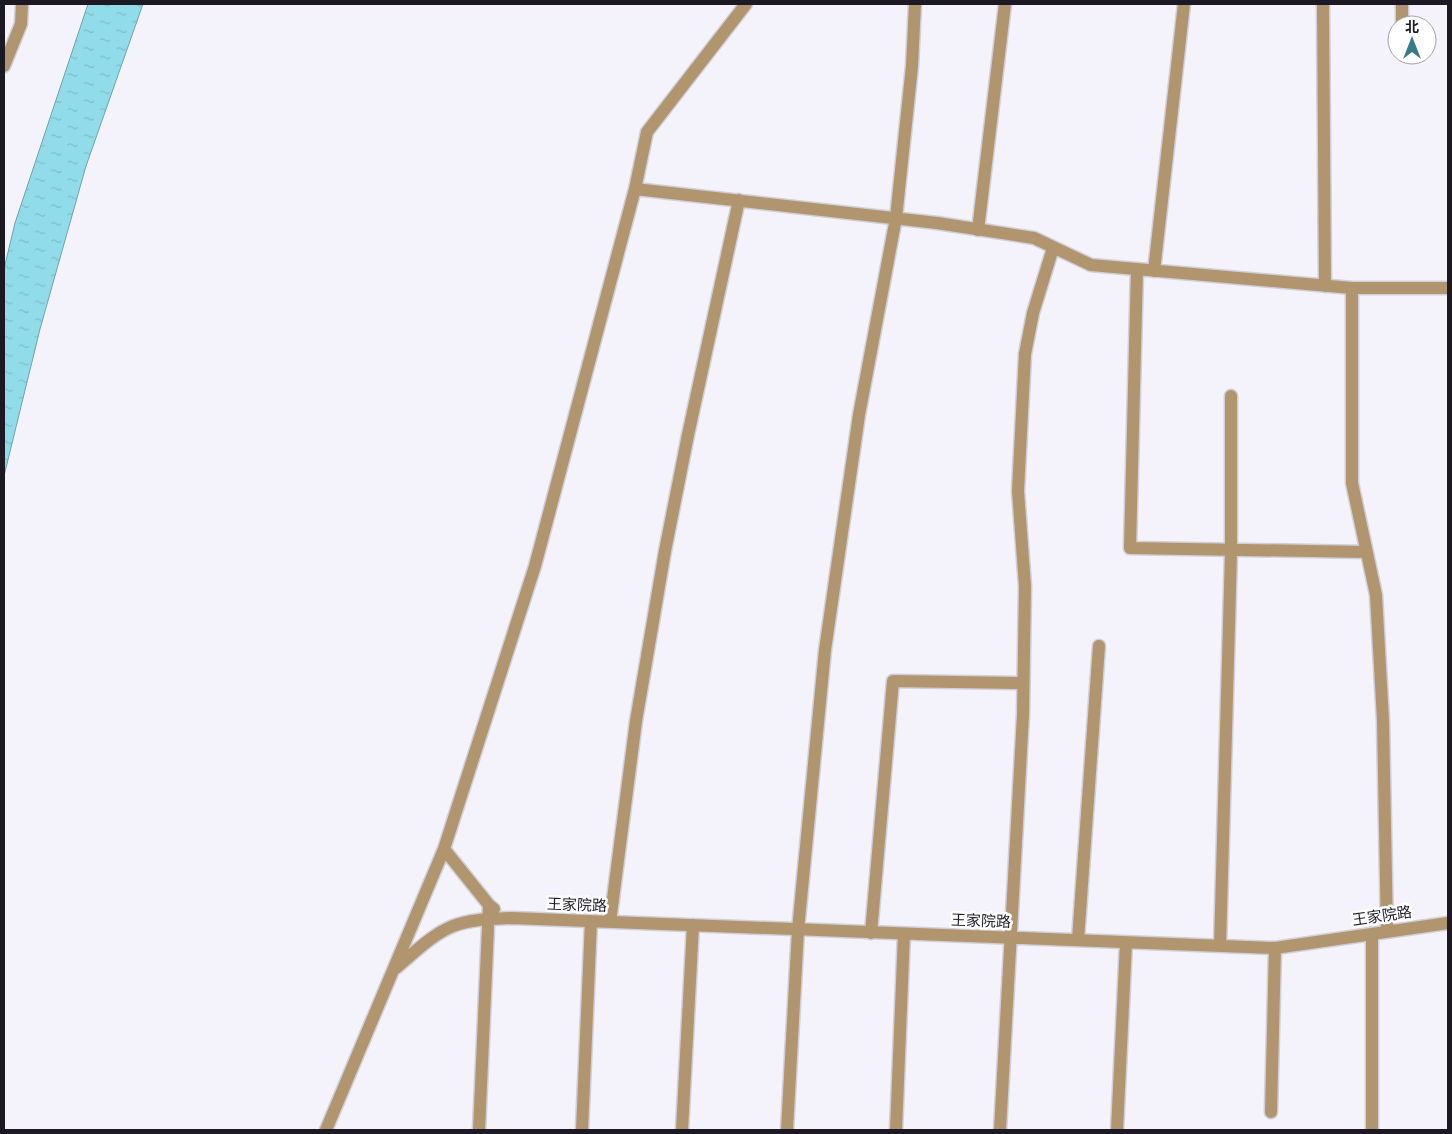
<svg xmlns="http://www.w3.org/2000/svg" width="1452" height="1134" font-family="'DejaVu Sans','Noto Sans SC',sans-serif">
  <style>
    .water { fill: url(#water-ripples); stroke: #6ea2b0 }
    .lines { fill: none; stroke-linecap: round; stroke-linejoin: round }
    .minor-casing { stroke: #d1cfd8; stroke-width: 15 }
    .minor { stroke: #b0956f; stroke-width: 12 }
    .labels { text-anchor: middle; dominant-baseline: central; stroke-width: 5; stroke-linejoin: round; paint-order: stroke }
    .street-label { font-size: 15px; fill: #1c1925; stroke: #fff }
  </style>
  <defs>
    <pattern id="water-ripples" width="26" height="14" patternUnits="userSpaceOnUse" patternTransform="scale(1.25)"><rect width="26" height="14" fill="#91dceb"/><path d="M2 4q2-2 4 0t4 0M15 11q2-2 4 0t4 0" fill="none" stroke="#7cbcc9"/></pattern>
  </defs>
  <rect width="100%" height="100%" fill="#f4f2fa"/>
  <path class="water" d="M88 4H143L86 166 40 329 4 476V269L15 223Z"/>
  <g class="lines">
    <defs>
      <path id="minor" d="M1323 4 1325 286
        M1402 4V25
        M4 66 21 24 22 4
        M635 189 937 223 1034 238 1091 265 1352 288H1448
        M978 230 1005 4
        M1137 269 1130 548 1366 552
        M1154 271 1184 4
        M1352 288V483L1376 595 1383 720 1387 932
        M444 849 489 905 494 909
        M610 922 636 721 665 551 688 435 739 200
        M871 933 893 681 1023 683
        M1372 934V1130
        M1078 940 1099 646
        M1220 946 1231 553V396
        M396 968C413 954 431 935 453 926 471 919 492 919 512 918L1275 948 1448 923
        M1271 1112 1275 948
        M326 1130 444 849 535 566 635 189 647 132 746 4
        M479 1130 489 905
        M582 1130 591 921
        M682 1130 693 925
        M787 1130 798 930 825 650 859 415 896 218 912 66 915 4
        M896 1130 904 934
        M1000 1130 1023 715 1025 586 1018 491 1025 354 1033 313 1053 248
        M1117 1130 1126 943"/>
    </defs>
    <use href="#minor" class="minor-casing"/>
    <use href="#minor" class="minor"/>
  </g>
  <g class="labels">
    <g class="street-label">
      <text transform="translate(577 905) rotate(2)">王家院路</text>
      <text transform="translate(1382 916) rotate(-8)">王家院路</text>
      <text transform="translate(981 921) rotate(2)">王家院路</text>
    </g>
  </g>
  <rect width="1452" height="1134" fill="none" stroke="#1c1925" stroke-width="10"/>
  <g transform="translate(1412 40)"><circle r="24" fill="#ffffff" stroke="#a4a3a8"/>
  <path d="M0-4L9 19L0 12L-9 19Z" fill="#357c87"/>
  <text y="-8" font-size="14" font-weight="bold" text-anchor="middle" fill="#1c1925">北</text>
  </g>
</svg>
